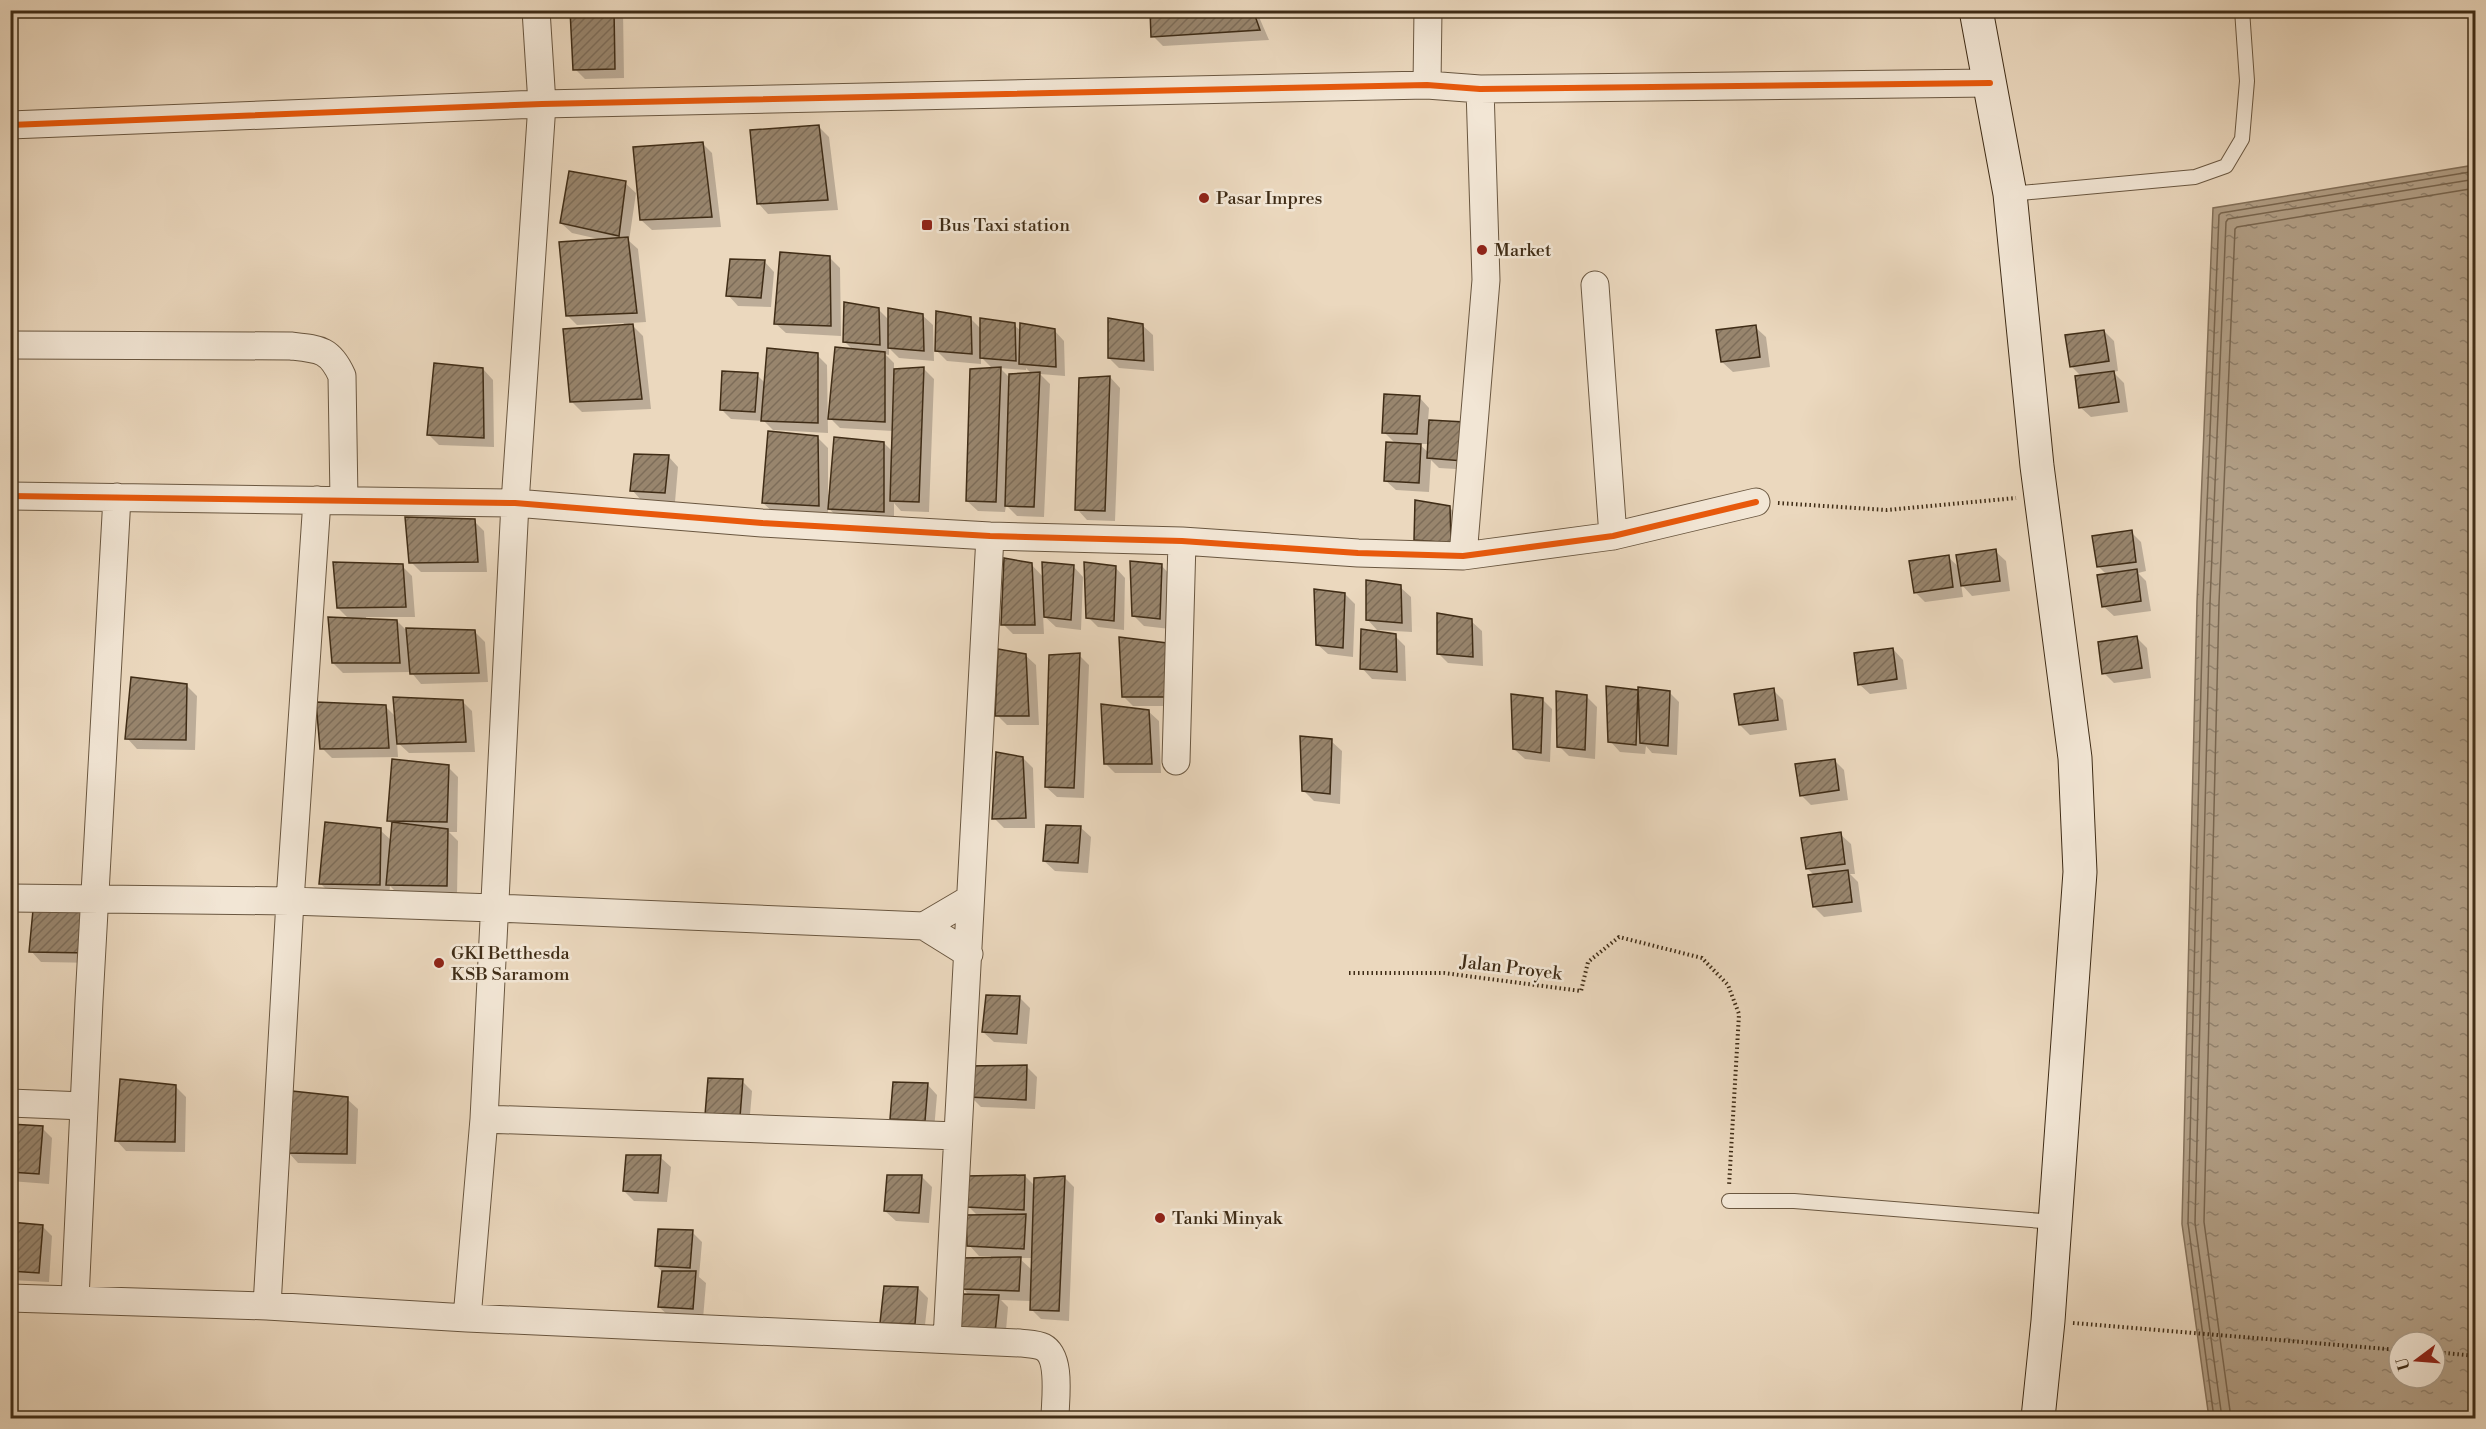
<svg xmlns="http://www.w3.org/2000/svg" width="2486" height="1429" font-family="'Libre Bodoni',serif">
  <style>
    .water { fill: url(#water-ripples); stroke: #837059; stroke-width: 1.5; fill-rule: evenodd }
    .shadow { fill: #0003; fill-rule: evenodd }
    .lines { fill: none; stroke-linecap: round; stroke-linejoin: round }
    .shore { stroke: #78654e; stroke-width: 1.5 }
    .building { fill: url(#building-hatch); stroke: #3f2c16; stroke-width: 1.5 }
    .service-casing { stroke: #6a5740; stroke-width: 16 }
    .minor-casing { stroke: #6a5740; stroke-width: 29 }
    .secondary-casing { stroke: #3f2c16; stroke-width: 35 }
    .path { stroke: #3f2c16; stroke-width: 4; stroke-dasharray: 1.5 3; stroke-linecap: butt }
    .service { stroke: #f2e6d5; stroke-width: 14 }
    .minor { stroke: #f2e6d5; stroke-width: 27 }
    .secondary { stroke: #f2e6d5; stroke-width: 33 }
    .cycleway-casing { stroke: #f2e6d5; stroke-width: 10 }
    .cycleway { stroke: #e8590c; stroke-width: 6 }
    .poi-dot { fill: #8f2418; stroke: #f2e6d5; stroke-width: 2 }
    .labels { text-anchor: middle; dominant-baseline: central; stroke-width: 5; stroke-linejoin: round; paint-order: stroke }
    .poi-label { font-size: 18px; fill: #3f2c16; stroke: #f2e6d5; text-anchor: start }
    .street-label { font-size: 18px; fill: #3f2c16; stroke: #f2e6d5 }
  </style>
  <defs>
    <pattern id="water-ripples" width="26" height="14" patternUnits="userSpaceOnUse" patternTransform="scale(1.5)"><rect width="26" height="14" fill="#b19e85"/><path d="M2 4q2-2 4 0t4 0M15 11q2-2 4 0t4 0" fill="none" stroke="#91816c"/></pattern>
    <pattern id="building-hatch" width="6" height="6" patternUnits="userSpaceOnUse" patternTransform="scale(1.5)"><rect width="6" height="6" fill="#98856d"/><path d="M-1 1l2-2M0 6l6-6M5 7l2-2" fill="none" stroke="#7d6d59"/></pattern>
  </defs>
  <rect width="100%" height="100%" fill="#ebd8be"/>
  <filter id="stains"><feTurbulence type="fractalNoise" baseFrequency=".00333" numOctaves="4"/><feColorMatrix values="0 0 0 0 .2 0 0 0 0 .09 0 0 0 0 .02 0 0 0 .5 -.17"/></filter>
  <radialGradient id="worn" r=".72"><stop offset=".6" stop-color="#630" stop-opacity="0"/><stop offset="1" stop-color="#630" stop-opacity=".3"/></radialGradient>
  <path class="water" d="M2475 165V1418H2209L2182 1224 2197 602 2213 208ZM2399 1342H2435V1378H2399Z"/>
  <path class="shadow" d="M572 10H623L624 78 585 79 575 69Z
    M1151 10H1256L1269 40 1163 46 1153 36Z
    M819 127 829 137 838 210 768 214 758 203Z
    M702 143 712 153 721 227 652 230 641 220Z
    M625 183 636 193 629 241 638 249 646 322 630 323 643 336 651 409 582 412 572 402 624 323 577 325 567 315 603 240 572 233 561 223Z
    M830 258 840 268 841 336 786 333 775 323Z
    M764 261 774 272 771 307 738 306 728 295Z
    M878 309 890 321 922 315 933 325 934 361 899 358 889 348V355L885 354 894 363V371L924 369 934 379 929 512 901 511 894 503V521L840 519 828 508V516L774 513 763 503 818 438 828 448V495L884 443 893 452V431L840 428 830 418 853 350 845 342Z
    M970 318 981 329 1014 325 1021 331 1054 330 1064 341 1065 376 1040 374 1050 384 1044 517 1017 516 1006 505 1005 512 978 511 967 501 993 369 981 357V364L947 361 937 351ZM1000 368 1026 370V368L1032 374 1010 378Z
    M1142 325 1153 335 1154 371 1119 368 1109 358Z
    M1755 327 1766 337 1770 367 1733 372 1722 362Z
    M2104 331 2114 341 2118 371 2113 372 2124 383 2128 412 2091 417 2080 407 2082 377 2071 366Z
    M817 355 827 365 828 433 773 430 764 421 731 419 721 409 757 375 766 384Z
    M483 369 493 380 494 447 439 445 429 435Z
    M1110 377 1120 388 1115 521 1087 520 1077 509Z
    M1419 397 1429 408 1428 421 1464 423 1472 470 1439 468 1431 460 1429 492 1396 490 1385 480 1396 444 1384 432ZM1419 444H1429V453Z
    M668 456 678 467 675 502 642 501 632 490Z
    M1449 507 1459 517 1460 553 1426 550 1416 540Z
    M474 521 484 531 487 572H421L411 562Z
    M2131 532 2141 542 2146 571 2138 573 2146 581 2151 611 2114 616 2103 606 2107 575 2098 566Z
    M1995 551 2006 561 2010 591 1972 596 1961 584 1963 597 1925 602 1915 592 1948 557 1960 568Z
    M1031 564 1044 578 1073 566 1083 577 1081 630 1056 627 1043 615 1044 634H1013L1003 624Z
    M1161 565 1171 576 1170 629 1144 626 1134 616Z
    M402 566 412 576 415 617H366V620L397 621 405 629 475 632 485 642 488 682 421 684 411 672 343 673 333 663 350 620 338 608Z
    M1115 567 1125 578 1124 630 1098 627 1088 617Z
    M1400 587 1411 597 1412 632 1377 630 1367 619Z
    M1345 594 1355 604 1353 657 1328 654 1317 644Z
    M1471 621 1482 631 1483 666 1448 663 1438 653Z
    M1395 636 1405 646 1406 681 1372 679 1362 668Z
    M2137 638 2147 648 2151 678 2114 683 2104 673Z
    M1121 639 1179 706H1133L1123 696Z
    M1893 649 1903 660 1907 689 1870 694 1859 684Z
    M1025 655 1036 665 1039 725H1007L997 715Z
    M1079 655 1089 665 1084 798 1057 797 1046 787Z
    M186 685 197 696 195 750 137 749 127 738Z
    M1608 688 1669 692 1679 702 1677 755 1652 753 1646 746 1645 754 1620 752 1610 741Z
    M1773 690 1783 700 1787 730 1750 735 1740 725Z
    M1586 696 1597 707 1595 759 1569 756 1559 746Z
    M1542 699 1552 709 1550 762 1525 759 1514 749Z
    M462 701 472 711 475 752 409 753 397 742 398 757 332 758 322 748 385 706 396 717Z
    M1148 711 1159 721 1161 773H1115L1105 763Z
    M1331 741 1342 751 1340 804 1314 801 1304 791Z
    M1023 758 1033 768 1035 828H1004L994 818Z
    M1834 760 1844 770 1848 800 1811 805 1801 795Z
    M448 767 458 777 457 832H449L458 841 457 895 398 894 390 886 389 895 331 894 321 884 380 830 392 841 393 825 388 820Z
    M1080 827 1091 837 1088 873 1055 871 1044 861Z
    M1840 834 1851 844 1855 874H1850L1858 882 1862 912 1824 917 1814 907 1815 876 1808 869Z
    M90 898 100 963 41 962 31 951Z
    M1020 998 1030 1008 1027 1044 994 1042 983 1032Z
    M1027 1067 1037 1077 1035 1109 981 1107 970 1096Z
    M742 1081 752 1091 749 1127 716 1125Z
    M927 1084 937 1095 934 1130 901 1129 891 1118Z
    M176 1087 186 1097 185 1152 126 1151 116 1140Z
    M347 1099 358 1109 356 1164 298 1163 288 1152Z
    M10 1125 42 1128 52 1138 49 1184 10 1181Z
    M660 1157 671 1167 667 1202 634 1201 624 1191Z
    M1025 1176 1035 1186 1064 1177 1074 1187 1069 1321 1041 1319 1031 1309V1301L1001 1300 1008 1307 1005 1342 963 1288 991 1259V1256H979L969 1245 978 1216 968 1206ZM1019 1258H1033L1032 1270Z
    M922 1177 932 1187 929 1223 896 1221 885 1211Z
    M10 1224 42 1226 52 1236 49 1282 10 1280Z
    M692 1232 702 1242 699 1277 706 1283 703 1319 670 1317 659 1307 663 1272 656 1266Z
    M918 1288 928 1298 924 1334 891 1332 881 1322Z"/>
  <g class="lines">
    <path class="shore" d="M2214 1418 2188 1223 2203 603 2219 215 2221 213 2476 171
      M2222 1418 2195 1223 2210 603 2226 222 2228 219 2476 179
      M2231 1418 2204 1222 2219 603 2235 229 2237 227 2476 188"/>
  </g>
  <path class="building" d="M570 10H614L615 69 573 70Z
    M1150 10H1253L1260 30 1151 37Z
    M819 125 828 200 757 204 750 130Z
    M703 142 712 217 640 220 633 147Z
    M569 171 626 181 619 236 560 223Z
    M628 237 637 313 566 316 559 242Z
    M780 252 830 256 831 326 774 324Z
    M730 259 765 260 761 298 726 296Z
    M844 302 879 308 880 345 843 342Z
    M888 308 923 314 924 351 888 348Z
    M936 311 971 317 972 354 935 351Z
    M980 318 1015 323 1016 361 980 358Z
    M1108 318 1143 324 1144 361 1108 358Z
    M1020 323 1055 329 1056 367 1019 364Z
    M633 324 642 399 570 402 563 329Z
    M1756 325 1760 357 1721 362 1716 330Z
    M2104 330 2109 361 2070 367 2065 335Z
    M835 347 885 352V422L828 419Z
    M767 348 818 353V423L761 421Z
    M434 363 483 368 484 438 427 435Z
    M924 367 919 502 890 501 894 369Z
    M1001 367 996 502 966 501 970 369Z
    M722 371 758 373 755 412 720 410Z
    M2114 371 2119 402 2079 408 2075 376Z
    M1040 372 1034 507 1005 506 1009 374Z
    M1110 376 1105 511 1075 510 1079 378Z
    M1384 394 1420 396 1417 434 1382 433Z
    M1429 420 1465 422 1463 461 1427 458Z
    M768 431 818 436 819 506 762 503Z
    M834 437 884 442V512L828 509Z
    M1386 442 1421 444 1419 483 1384 481Z
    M634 454 669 455 665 493 630 491Z
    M1415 500 1450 506 1451 543 1414 540Z
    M405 517 475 519 478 562 409 563Z
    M2132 530 2136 562 2097 567 2092 536Z
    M1996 549 2000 581 1961 586 1956 555Z
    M1949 555 1953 587 1914 593 1909 561Z
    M1004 558 1032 563 1035 625H1001Z
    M1130 561 1162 564 1160 619 1132 616Z
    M333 562 403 564 406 607 337 608Z
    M1042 562 1074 565 1071 620 1044 617Z
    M1084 562 1116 566 1114 621 1086 618Z
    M2137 569 2141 601 2102 607 2097 575Z
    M1366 580 1401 585 1402 623 1366 620Z
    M1314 589 1345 593 1343 648 1316 645Z
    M1437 613 1472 619 1473 657 1437 654Z
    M328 617 397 620 400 663H332Z
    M406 628 475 630 479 673 410 674Z
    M1361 629 1396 634 1397 672 1360 669Z
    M2137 636 2142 668 2102 674 2098 642Z
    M1119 637 1167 643 1170 697H1122Z
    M1893 648 1897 679 1858 685 1854 653Z
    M998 649 1026 654 1029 716H995Z
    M1080 653 1074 788 1045 787 1049 655Z
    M131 677 187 684 186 740 125 739Z
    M1606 686 1638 690 1636 745 1608 742Z
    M1638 687 1670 691 1668 746 1640 743Z
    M1774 688 1778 720 1739 725 1734 694Z
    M1556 691 1587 695 1585 750 1557 747Z
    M1511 694 1543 698 1541 753 1513 749Z
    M393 697 463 700 466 742 397 744Z
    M316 702 386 705 389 748 320 749Z
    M1101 704 1149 710 1152 764H1104Z
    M1300 736 1332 739 1330 794 1302 791Z
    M996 752 1023 757 1026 818 992 819Z
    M392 759 449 765 447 822 387 821Z
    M1835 759 1839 790 1800 796 1795 764Z
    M325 822 381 828 380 885 319 884Z
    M392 822 448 829 447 886 386 885Z
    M1046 825 1081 826 1078 863 1043 861Z
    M1841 832 1845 864 1806 869 1801 838Z
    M1848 870 1852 902 1813 907 1808 875Z
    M35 889 91 896 90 953 29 952Z
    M986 995 1020 996 1017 1034 982 1032Z
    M1027 1065 1026 1100 969 1097 967 1066Z
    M708 1078 743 1079 740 1117 705 1115Z
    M120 1079 176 1085 175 1142 115 1141Z
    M893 1082 928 1083 925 1121 890 1119Z
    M292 1091 348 1097 347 1154 286 1153Z
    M10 1124 43 1126 39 1174 10 1172Z
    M626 1155H661L658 1193 623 1191Z
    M887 1175H922L919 1213 884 1211Z
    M1025 1175 1024 1210 967 1207 965 1176Z
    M1065 1176 1059 1311 1030 1310 1034 1178Z
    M1026 1214 1024 1249 967 1246 966 1215Z
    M10 1222 43 1225 39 1273 10 1271Z
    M658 1229 693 1230 690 1268 655 1266Z
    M1021 1257 1019 1291 962 1289 960 1258Z
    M662 1271H696L693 1309 658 1307Z
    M884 1286 918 1287 915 1324 880 1323Z
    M963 1294 999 1295 995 1333 960 1331Z"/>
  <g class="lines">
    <defs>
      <path id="service" d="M2010 194 2195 177 2226 166 2242 139 2247 81 2242 10
        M1729 1201H1794L2055 1222"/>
      <path id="minor" d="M1427 85 1428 10
        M10 125 542 104 1427 85 1480 89 1990 83
        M1595 285 1613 536
        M10 345 291 346C319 349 330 349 342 376L344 500
        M10 496 515 503 762 523 990 536 1182 541 1358 553 1463 556 1613 536 1756 502
        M1463 556 1486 280 1480 89
        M1176 761 1182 541
        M10 898 290 901 494 908 924 926 969 954
        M924 926 970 899
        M10 1103 84 1106
        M484 1119 957 1136
        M10 1298 267 1306 467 1318 1020 1343C1027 1344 1037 1344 1043 1347 1062 1357 1055 1400 1055 1418
        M75 1299 89 1001 117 497
        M267 1306 290 901 317 500
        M467 1318 484 1119 515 503 542 104 536 10
        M947 1339 990 536"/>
      <path id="secondary" d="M1976 10 2010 194 2037 466 2075 758 2080 872 2048 1321 2038 1418"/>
    </defs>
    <use href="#service" class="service-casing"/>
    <use href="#minor" class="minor-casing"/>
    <use href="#secondary" class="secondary-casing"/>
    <path class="path" d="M1778 503 1887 510 2016 498
      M1349 973H1444L1581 991 1588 962 1619 937 1702 958 1728 985 1739 1014 1729 1186
      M2073 1323 2399 1350
      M2435 1352 2476 1356"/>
    <use href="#service" class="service"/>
    <use href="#minor" class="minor"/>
    <use href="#secondary" class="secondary"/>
    <defs>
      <path id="cycleway" d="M10 125 542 104 1427 85 1480 89 1990 83
        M10 496 515 503 762 523 990 536 1182 541 1358 553 1463 556 1613 536 1756 502"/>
    </defs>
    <use href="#cycleway" class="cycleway-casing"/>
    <use href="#cycleway" class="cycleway"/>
  </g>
  <g class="poi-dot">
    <circle cx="1204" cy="198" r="6"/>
    <rect x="921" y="219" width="12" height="12" rx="3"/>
    <circle cx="1482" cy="250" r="6"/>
    <circle cx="439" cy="963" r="6"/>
    <circle cx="1160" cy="1218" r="6"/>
  </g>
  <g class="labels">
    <g class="poi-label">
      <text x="1216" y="198">Pasar Impres</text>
      <text x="939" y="225">Bus Taxi station</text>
      <text x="1494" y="250">Market</text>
      <text x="451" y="953">GKI Betthesda<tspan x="451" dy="21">KSB Saramom</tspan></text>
      <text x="1172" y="1218">Tanki Minyak</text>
    </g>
    <g class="street-label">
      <text transform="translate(1511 968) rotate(7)">Jalan Proyek</text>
    </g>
  </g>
  <rect width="2486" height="1429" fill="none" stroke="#ebd8be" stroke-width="36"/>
  <rect x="12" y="12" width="2462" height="1405" fill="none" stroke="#3f2c16" stroke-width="3"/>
  <rect x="18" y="18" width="2450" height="1393" fill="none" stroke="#3f2c16" stroke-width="1.5"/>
  <g transform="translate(2417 1360) rotate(254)"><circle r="28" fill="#f2e6d5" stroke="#aa9c89" stroke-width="1.5"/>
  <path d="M0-4.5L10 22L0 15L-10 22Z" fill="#8f2418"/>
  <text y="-9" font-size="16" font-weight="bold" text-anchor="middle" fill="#3f2c16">U</text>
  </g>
  <rect width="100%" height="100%" filter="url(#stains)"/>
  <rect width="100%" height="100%" fill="url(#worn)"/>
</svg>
